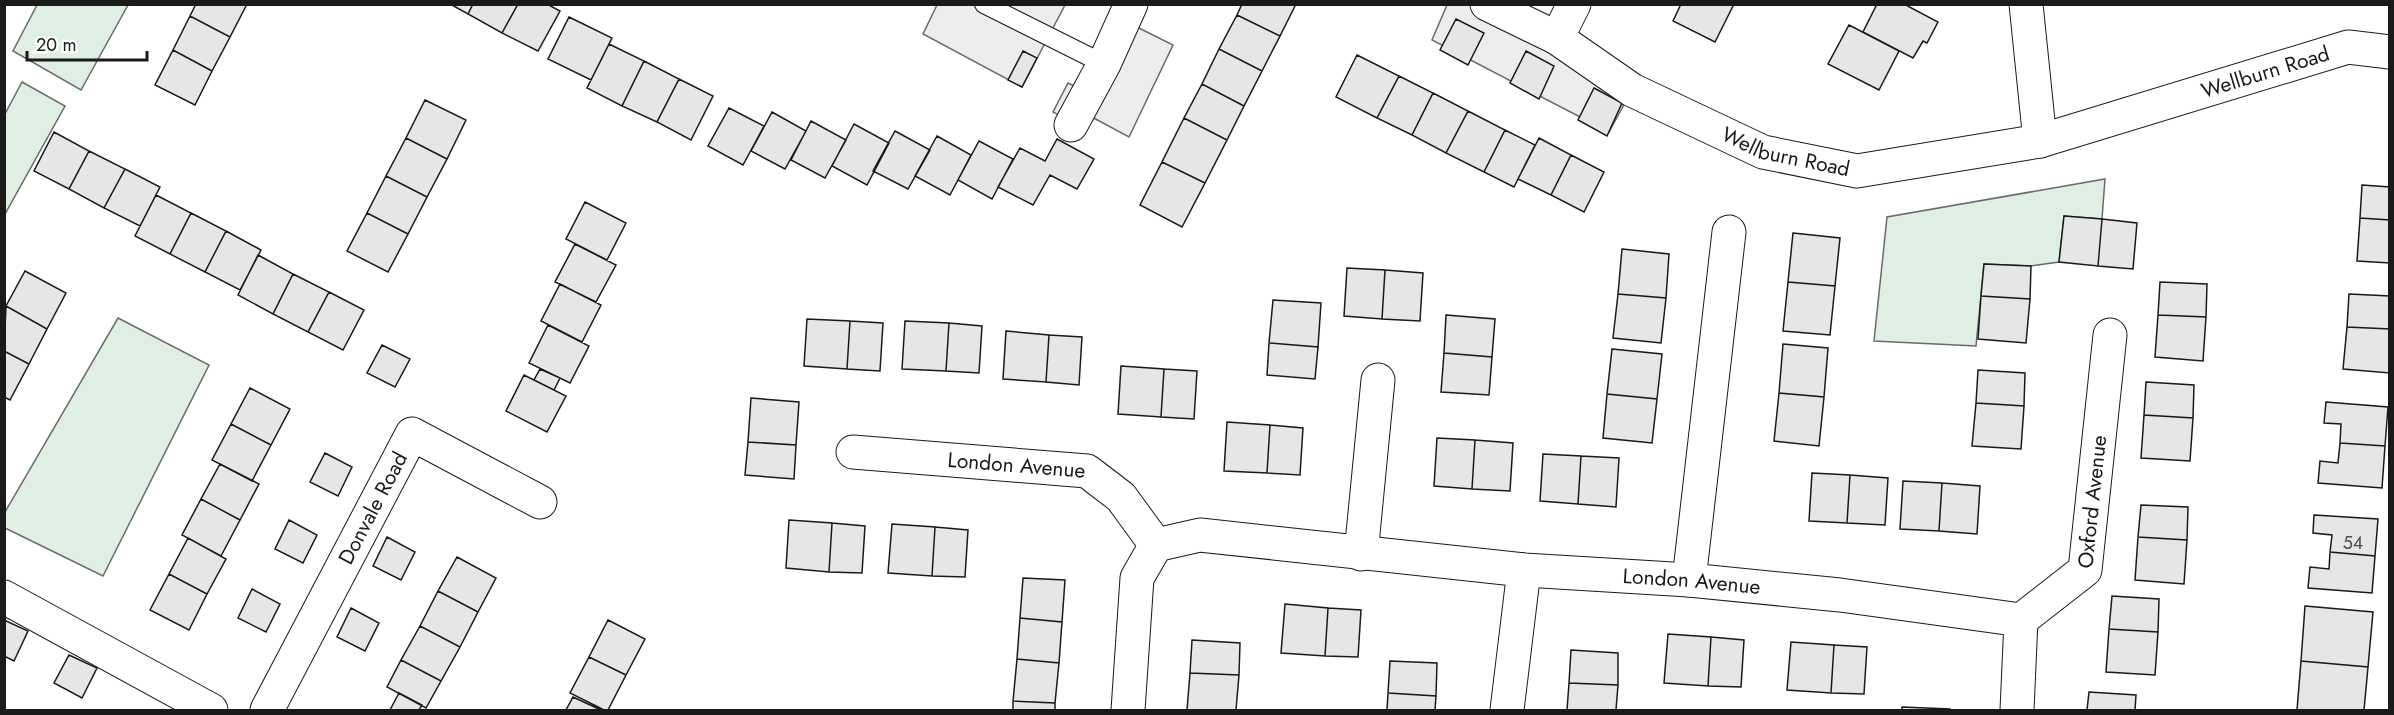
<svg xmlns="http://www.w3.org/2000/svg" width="2394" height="715" font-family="Jost,sans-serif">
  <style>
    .green { fill: #e0efe3; stroke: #6a6a6a; stroke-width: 1.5 }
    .parking { fill: #ededed; stroke: #6a6a6a; stroke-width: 1.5 }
    .building { fill: #e6e6e6; stroke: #1a1a1a; stroke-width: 1.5 }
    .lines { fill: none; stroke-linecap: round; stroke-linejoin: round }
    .service-casing { stroke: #1a1a1a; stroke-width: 20 }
    .minor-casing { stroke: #1a1a1a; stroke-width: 35 }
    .service { stroke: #fff; stroke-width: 18 }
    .minor { stroke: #fff; stroke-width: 33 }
    .labels { text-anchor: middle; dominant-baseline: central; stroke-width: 4.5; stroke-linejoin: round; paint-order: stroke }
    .number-label { font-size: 18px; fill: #4d4d4d }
    .street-label { font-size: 21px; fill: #1a1a1a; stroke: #fff }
  </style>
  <rect width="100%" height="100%" fill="#fff"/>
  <path class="green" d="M37 5H128L81 90 13 51Z
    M22 82 65 106 5 214V114Z
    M2105 179 2102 219 2064 216 2059 262 2031 266 1984 264 1976 346 1874 341 1887 217Z
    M118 318 209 365 103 576 5 528V512Z"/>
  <path class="parking" d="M937 5H1065L1022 87 923 34Z
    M1447 5H1482L1632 90 1609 132 1432 40Z
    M1137 27 1173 45 1129 137 1090 116 1082 127 1053 112 1068 83 1099 98Z"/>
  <path class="building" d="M196 4H247L230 37 190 16Z
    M450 4H473L468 14Z
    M473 4H518L502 33 468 14Z
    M518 4H547L560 11 538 51 502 33Z
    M1242 4H1296L1280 36 1237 15Z
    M1681 4H1734L1715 42 1673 21Z
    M1877 4H1904L1938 22 1927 43 1923 41 1913 58 1863 32Z
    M1237 15 1280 36 1262 71 1219 49Z
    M190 16 230 37 212 71 173 50Z
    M569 17 612 38 591 80 548 59Z
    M1456 19 1484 33 1468 65 1440 50Z
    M1849 25 1899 51 1879 90 1828 64Z
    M609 44 644 61 622 106 587 88Z
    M1219 49 1262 71 1244 106 1202 84Z
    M173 50 212 71 195 105 155 85Z
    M1023 51 1037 58 1022 87 1008 80Z
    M1526 51 1554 66 1539 99 1510 83Z
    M1357 55 1399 76 1377 118 1336 97Z
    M644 61 679 79 657 122 622 106Z
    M1399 76 1433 93 1412 135 1377 118Z
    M679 79 713 96 691 140 657 122Z
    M1202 84 1244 106 1227 140 1184 118Z
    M1594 88 1622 103 1607 136 1578 120Z
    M1433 93 1468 111 1446 153 1412 135Z
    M425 100 466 120 447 159 406 138Z
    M729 108 764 126 743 165 708 146Z
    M1468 111 1505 130 1484 172 1446 153Z
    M772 112 806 131 785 169 751 151Z
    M1184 118 1227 140 1205 183 1162 162Z
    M811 121 846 140 825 178 791 160Z
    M854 124 889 143 867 185 832 166Z
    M1505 130 1535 145 1514 187 1484 172Z
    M895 131 930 150 908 189 873 171Z
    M54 132 89 151 69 189 34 171Z
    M937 136 971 155 950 195 915 176Z
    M406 138 447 159 427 197 386 176Z
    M1539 138 1571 155 1551 195 1518 179Z
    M1057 139 1094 159 1077 189 1050 175 1033 205 998 187 1020 148 1045 161Z
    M979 141 1013 159 992 199 958 180Z
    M89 151 125 169 104 208 69 189Z
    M1571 155 1604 172 1584 212 1551 195Z
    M1162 162 1205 183 1182 227 1140 205Z
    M125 169 160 187 140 226 104 208Z
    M386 176 427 197 408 234 367 213Z
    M2362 185 2390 187V220L2360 218Z
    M156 195 191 213 170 254 135 236Z
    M585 202 626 223 607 260 566 239Z
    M191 213 226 231 205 272 170 254Z
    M367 213 408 234 388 272 347 251Z
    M2064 216 2102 219 2098 266 2059 262Z
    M2360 218 2390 220V263L2357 261Z
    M2102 219 2137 223 2133 269 2098 266Z
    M226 231 261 250 240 290 205 272Z
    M1793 233 1840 238 1835 286 1788 282Z
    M575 244 616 265 596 302 555 282Z
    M1622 249 1669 254 1666 298 1618 294Z
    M258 255 293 274 273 314 238 295Z
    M1984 264 2031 266 2030 299 1981 296Z
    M1347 268 1385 270 1382 319 1344 316Z
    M1385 270 1423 273 1420 321 1382 319Z
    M25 271 66 293 47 329 6 306Z
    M293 274 329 292 308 332 273 314Z
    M1788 282 1835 286 1830 335 1783 331Z
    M2160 282 2207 284 2206 317 2158 315Z
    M560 284 601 305 582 342 541 321Z
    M329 292 364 310 343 350 308 332Z
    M1618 294 1666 298 1661 343 1613 338Z
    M2349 294 2390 296V329L2347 327Z
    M1981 296 2030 299 2026 343 1978 339Z
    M1273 300 1321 303 1318 347 1269 343Z
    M6 306 47 329 29 364 4 351Z
    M1446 315 1495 319 1492 357 1444 353Z
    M2158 315 2206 317 2203 361 2155 357Z
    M807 319 850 321 847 369 804 366Z
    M850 321 883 323 880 371 847 369Z
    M905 321 949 323 946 371 902 369Z
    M949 323 982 326 979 373 946 371Z
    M548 325 589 346 570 383 529 363Z
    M2347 327 2390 329V373L2343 369Z
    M1006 331 1049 335 1046 382 1003 379Z
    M1049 335 1082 337 1079 385 1046 382Z
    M1269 343 1318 347 1315 379 1267 375Z
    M1783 344 1828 348 1824 397 1779 393Z
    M382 345 410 359 395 387 367 373Z
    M1612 349 1662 354 1657 399 1607 394Z
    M4 351 29 364 10 400 4 397Z
    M1444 353 1492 357 1489 395 1441 392Z
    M1121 366 1164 369 1161 417 1118 414Z
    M540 369 560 378 554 390 534 380Z
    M1164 369 1197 371 1194 419 1161 417Z
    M1978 370 2025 373 2024 406 1976 403Z
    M524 375 566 396 547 432 506 411Z
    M2146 382 2194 385 2193 418 2144 415Z
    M250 388 290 409 271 445 231 424Z
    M1779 393 1824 397 1819 446 1774 441Z
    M1607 394 1657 399 1652 443 1603 438Z
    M751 398 799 402 796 445 748 442Z
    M2326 402 2388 407 2385 446 2340 443 2341 424 2324 423Z
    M1976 403 2024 406 2021 449 1972 446Z
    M2144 415 2193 418 2190 461 2141 458Z
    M1227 422 1270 425 1267 473 1224 471Z
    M231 424 271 445 252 481 212 460Z
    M1270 425 1303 428 1300 475 1267 473Z
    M1437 438 1475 440 1472 489 1434 486Z
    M1475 440 1513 443 1510 491 1472 489Z
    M748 442 796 445 794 479 745 475Z
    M2340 443 2385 446 2382 488 2318 483 2320 461 2338 463Z
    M325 453 352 467 338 496 310 482Z
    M1543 454 1581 456 1578 504 1540 501Z
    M1581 456 1619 458 1616 507 1578 504Z
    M220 464 259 484 240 520 201 499Z
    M1812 473 1850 475 1847 523 1809 521Z
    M1850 475 1888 478 1885 525 1847 523Z
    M1903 481 1942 483 1939 531 1900 529Z
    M1942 483 1980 486 1977 534 1939 531Z
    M201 499 240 520 221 556 182 535Z
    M2141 505 2188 507 2187 540 2138 537Z
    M2314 515 2378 519 2375 556 2330 552 2332 535 2313 533Z
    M289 520 317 535 303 563 275 549Z
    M789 520 832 523 829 572 786 568Z
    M832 523 865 526 862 573 829 572Z
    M892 524 935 527 932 576 888 573Z
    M935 527 968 530 965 577 932 576Z
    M387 537 415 552 401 580 373 566Z
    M2138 537 2187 540 2184 584 2135 580Z
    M188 538 226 559 207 594 169 574Z
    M2330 552 2375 556 2372 593 2308 588 2310 567 2329 569Z
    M457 557 496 578 478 612 438 591Z
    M169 574 207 594 189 630 150 610Z
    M1023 578 1065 580 1062 622 1020 618Z
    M252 589 280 604 266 632 238 618Z
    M438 591 478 612 460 647 420 626Z
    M2112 596 2159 599 2158 632 2109 629Z
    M1285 604 1328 608 1325 656 1281 653Z
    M2305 606 2373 612 2368 667 2301 661Z
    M351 608 379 623 365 651 337 637Z
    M1328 608 1361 610 1358 657 1325 656Z
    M1020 618 1062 622 1059 663 1017 659Z
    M4 620 28 631 14 661 4 656Z
    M608 620 645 639 626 675 589 657Z
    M420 626 460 647 441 681 401 660Z
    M2109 629 2158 632 2155 675 2106 672Z
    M1668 634 1711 637 1708 686 1664 683Z
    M1711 637 1744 640 1741 687 1708 686Z
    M1192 640 1240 643 1239 675 1190 673Z
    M1791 642 1834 645 1831 693 1787 690Z
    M1834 645 1867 647 1864 694 1831 693Z
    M1571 650 1618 653V685L1569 683Z
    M69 655 97 668 82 698 54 683Z
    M589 657 626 675 608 710H604L570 693Z
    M1017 659 1059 663 1055 703 1013 701Z
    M401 660 441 681 426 708 387 687Z
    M1390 661 1437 663 1436 696 1388 693Z
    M2301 661 2368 667 2364 710H2297Z
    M1190 673 1239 675 1236 710H1187Z
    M1569 683 1618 685 1616 710H1567Z
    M2089 692 2136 695 2135 710H2087Z
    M399 693 422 705 419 710H390Z
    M1388 693 1436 696 1435 710H1387Z
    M573 697 601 710H566Z
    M1013 701 1055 703V710H1013Z
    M1902 707 1950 709V710H1902Z"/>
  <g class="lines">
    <defs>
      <path id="service" d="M984 4 1104 64"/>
      <g id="minor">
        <path id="s1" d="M1487 4 1557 38 1632 90 1763 152 1857 171 2040 141 2348 47 2390 52"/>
        <path d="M2026 4 2040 141"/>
        <path d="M1557 38 1574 4"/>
        <path d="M1071 125 1104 64 1131 4"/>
        <path id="s2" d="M853 452 1087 471 1121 497 1156 545 1200 535 1524 570 1689 580 1840 595 2021 620"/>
        <path d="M1361 554 1378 380"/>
        <path d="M1689 580 1729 232"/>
        <path d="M4 597 211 710"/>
        <path id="s3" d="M267 710 412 434 540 502"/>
        <path d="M1128 710 1137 578 1156 545"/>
        <path d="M1507 710 1524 570"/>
        <path id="s4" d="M2017 710 2021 620 2085 570 2110 335"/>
      </g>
    </defs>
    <use href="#service" class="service-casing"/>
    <use href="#minor" class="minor-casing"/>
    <use href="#service" class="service"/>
    <use href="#minor" class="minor"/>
  </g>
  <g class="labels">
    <g class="number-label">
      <text x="2353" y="543">54</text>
    </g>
    <g class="street-label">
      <text stroke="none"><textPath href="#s1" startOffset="831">Wellburn Road</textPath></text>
      <text stroke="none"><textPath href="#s1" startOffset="336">Wellburn Road</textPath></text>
      <text stroke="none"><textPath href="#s2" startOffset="164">London Avenue</textPath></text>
      <text stroke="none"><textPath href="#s4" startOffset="240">Oxford Avenue</textPath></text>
      <text stroke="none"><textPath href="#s3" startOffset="228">Donvale Road</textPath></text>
      <text stroke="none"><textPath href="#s2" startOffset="876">London Avenue</textPath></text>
    </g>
  </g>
  <rect width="2394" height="715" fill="none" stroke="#1a1a1a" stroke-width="12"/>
  <path d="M27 51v9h120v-9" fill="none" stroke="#1a1a1a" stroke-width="3"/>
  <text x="36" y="51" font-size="18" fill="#1a1a1a" stroke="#ffffff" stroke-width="4.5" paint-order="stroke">20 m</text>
</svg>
